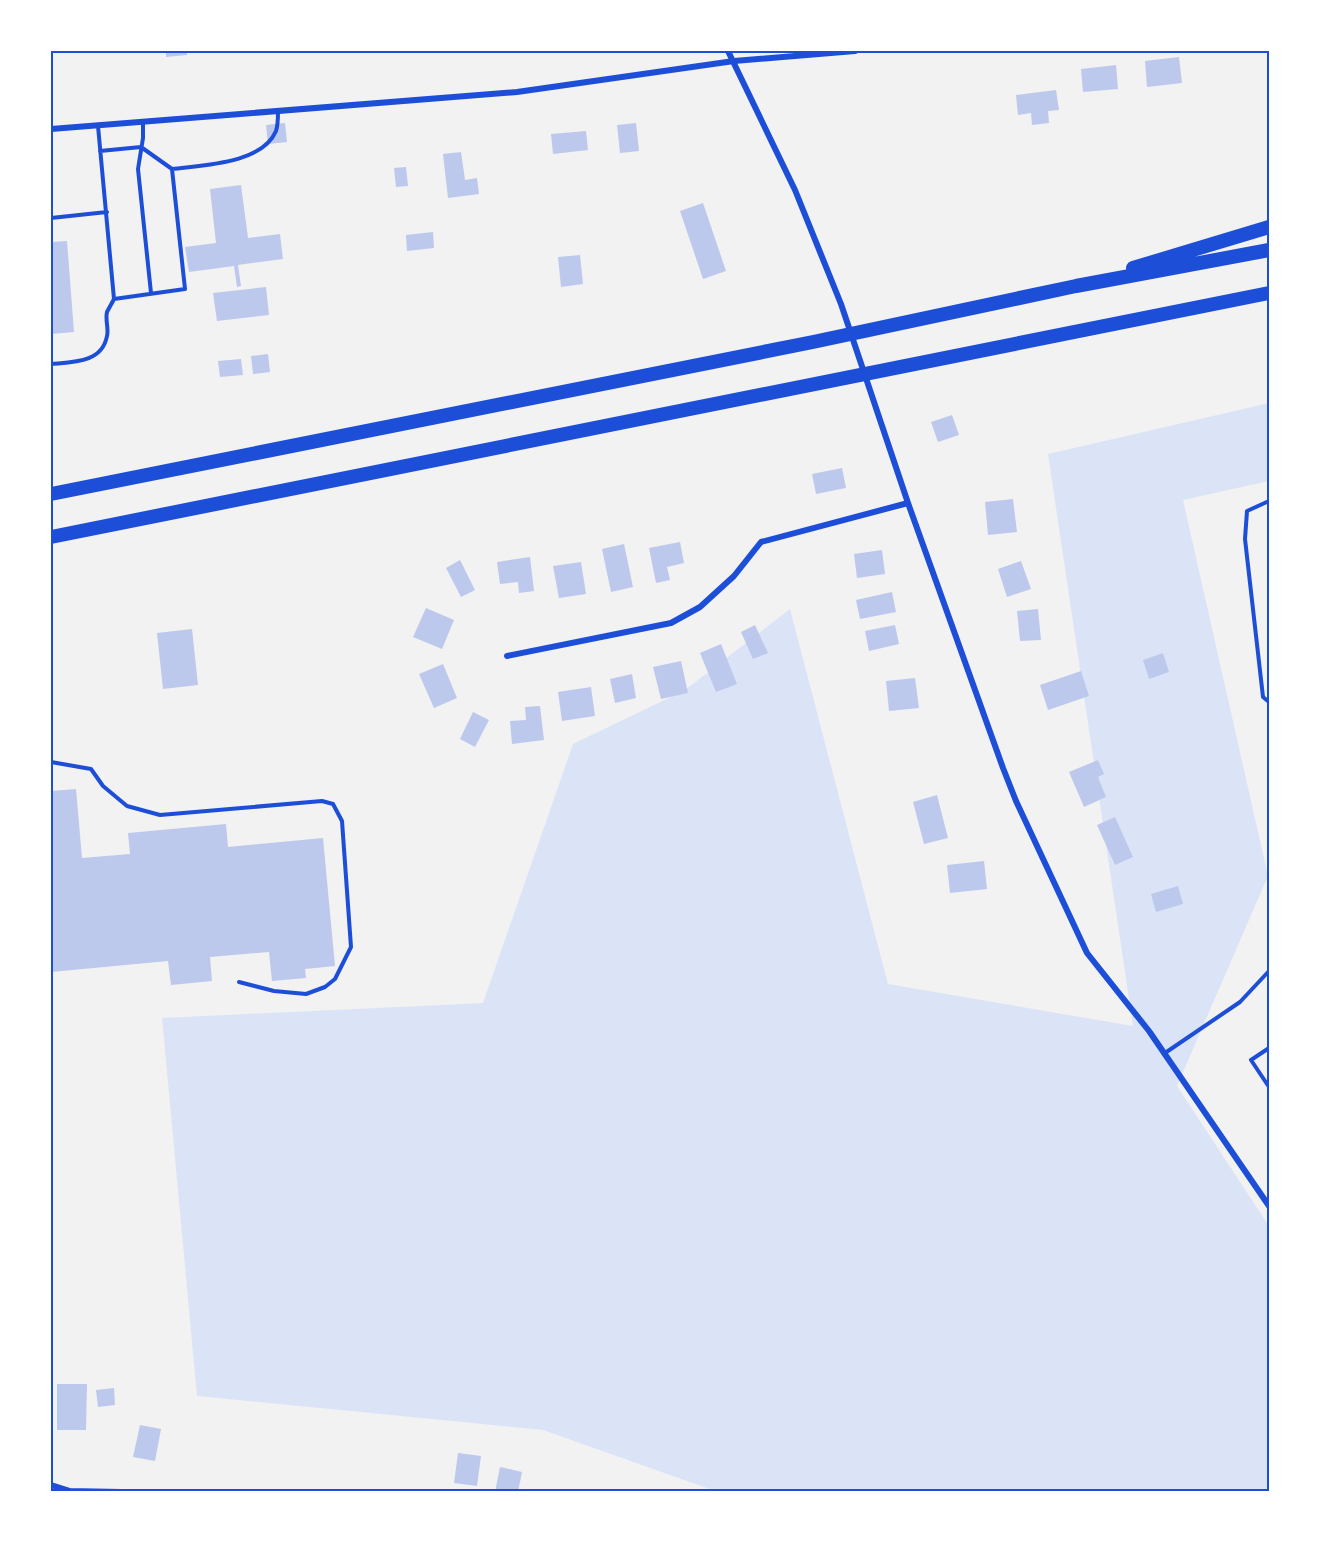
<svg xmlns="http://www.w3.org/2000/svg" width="1320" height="1543" font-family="'Roboto Condensed',sans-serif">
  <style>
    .green { fill: #dbe4f7 }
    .building { fill: #bdc9ec }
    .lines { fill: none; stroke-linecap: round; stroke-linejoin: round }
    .service { stroke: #1d4ed8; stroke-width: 4 }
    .minor { stroke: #1d4ed8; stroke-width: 6 }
    .motorway { stroke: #1d4ed8; stroke-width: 14 }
    .neatline { fill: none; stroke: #1d4ed8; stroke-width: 2 }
  </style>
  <rect width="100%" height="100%" fill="#f2f2f2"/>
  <path class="green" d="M1269 403V481L1183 500 1268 876 1177 1086 1269 1226V1492H718L543 1430 197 1396 162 1018 483 1003 573 744 685 690 790 609 888 984 1133 1026 1048 454Z"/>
  <path class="building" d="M166 51H187V55L166 57Z
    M1179 57 1182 83 1147 87 1145 61Z
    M1116 65 1118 89 1083 92 1081 69Z
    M1056 90 1059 110 1048 111 1049 123 1032 125 1031 113 1018 115 1016 95Z
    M285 123 287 142 268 144 266 125Z
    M636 123 639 151 620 153 617 125Z
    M586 131 588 150 553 154 551 134Z
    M461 152 465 180 477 178 479 194 448 198 443 154Z
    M406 167 408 186 396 187 394 168Z
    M241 185 248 238 280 234 283 259 238 265 241 286 237 287 234 266 189 272 185 247 216 243 210 189Z
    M703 203 726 271 703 279 680 211Z
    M433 232 434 248 407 251 406 235Z
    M67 241 74 332 51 334V242Z
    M580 255 583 284 561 287 558 257Z
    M266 287 269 315 217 321 213 293Z
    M268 354 270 372 253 374 251 356Z
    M241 359 243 375 220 377 218 361Z
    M952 415 959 435 938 442 931 422Z
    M842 468 846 488 816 494 812 474Z
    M1013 499 1017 532 988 535 985 502Z
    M680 542 684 563 667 567 670 580 656 583 649 548Z
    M624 544 633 587 611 592 602 549Z
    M882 550 885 574 857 578 854 554Z
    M530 557 534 591 519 593 518 582 500 584 497 562Z
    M460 560 475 590 461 597 446 568Z
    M1021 561 1031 589 1007 597 998 569Z
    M581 562 586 594 559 598 553 566Z
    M892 592 896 612 860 619 856 600Z
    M426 608 454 620 442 649 413 637Z
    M1038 609 1041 640 1020 641 1017 611Z
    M755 625 768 653 753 659 741 632Z
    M895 625 899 644 869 651 865 631Z
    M192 629 198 685 163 689 157 633Z
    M721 644 737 684 716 692 700 653Z
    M1163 653 1169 672 1149 679 1143 660Z
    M681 661 688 693 661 699 653 667Z
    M443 664 457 698 434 708 419 674Z
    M1081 671 1089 696 1048 710 1040 685Z
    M632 674 636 698 615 703 610 679Z
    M915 678 919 708 889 711 886 681Z
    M591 687 595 716 562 721 558 692Z
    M540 706 544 740 512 744 510 721 526 720 525 707Z
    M473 712 489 720 475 747 460 739Z
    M1098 760 1104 774 1098 777 1106 797 1084 807 1069 772Z
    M76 789 82 858 130 854 128 833 226 824 228 847 323 838 335 966 305 969 306 978 272 981 269 952 210 957 212 981 171 985 168 961 51 972V791Z
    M937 795 948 838 924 844 913 802Z
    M1115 817 1133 857 1115 865 1097 825Z
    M984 861 987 889 950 893 947 865Z
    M1178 886 1183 904 1156 912 1151 894Z
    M57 1384H87L86 1430H57Z
    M114 1388 115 1405 98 1407 96 1390Z
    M140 1425 161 1429 155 1461 133 1457Z
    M458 1453 481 1456 477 1486 454 1483Z
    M500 1467 522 1472 518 1492H495Z"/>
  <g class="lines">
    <path class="service" d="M143 122V138L138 169 151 293
      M100 151 141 147 172 169 185 289 114 299
      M172 169C203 165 262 164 276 131 278 125 278 117 278 112
      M51 218 107 212
      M51 364C73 362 102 363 107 336 109 329 105 320 107 312 109 308 112 303 114 299L98 126
      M1269 501 1247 511 1245 539 1263 697 1269 702
      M51 762 91 769 103 786 127 806 160 815 322 801 333 804 342 821 351 947 335 979 325 987 306 994 274 991 239 982
      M1269 1048 1251 1060 1269 1087
      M1165 1053 1240 1002 1269 971"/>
    <path class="minor" d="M728 51 795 190 841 304 908 503 1003 768 1016 801 1087 953 1149 1031 1269 1206
      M51 129 517 92 734 61 855 51
      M507 656 671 623 700 607 734 576 761 542 908 503
      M51 1485 70 1491 121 1492"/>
    <path class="motorway" d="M1133 268 1269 227
      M51 494 813 342 1076 286 1269 250
      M51 537 1269 293"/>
  </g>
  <rect width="1320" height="1543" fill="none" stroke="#ffffff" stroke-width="105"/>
  <rect x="52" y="52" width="1216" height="1438" class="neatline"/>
</svg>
